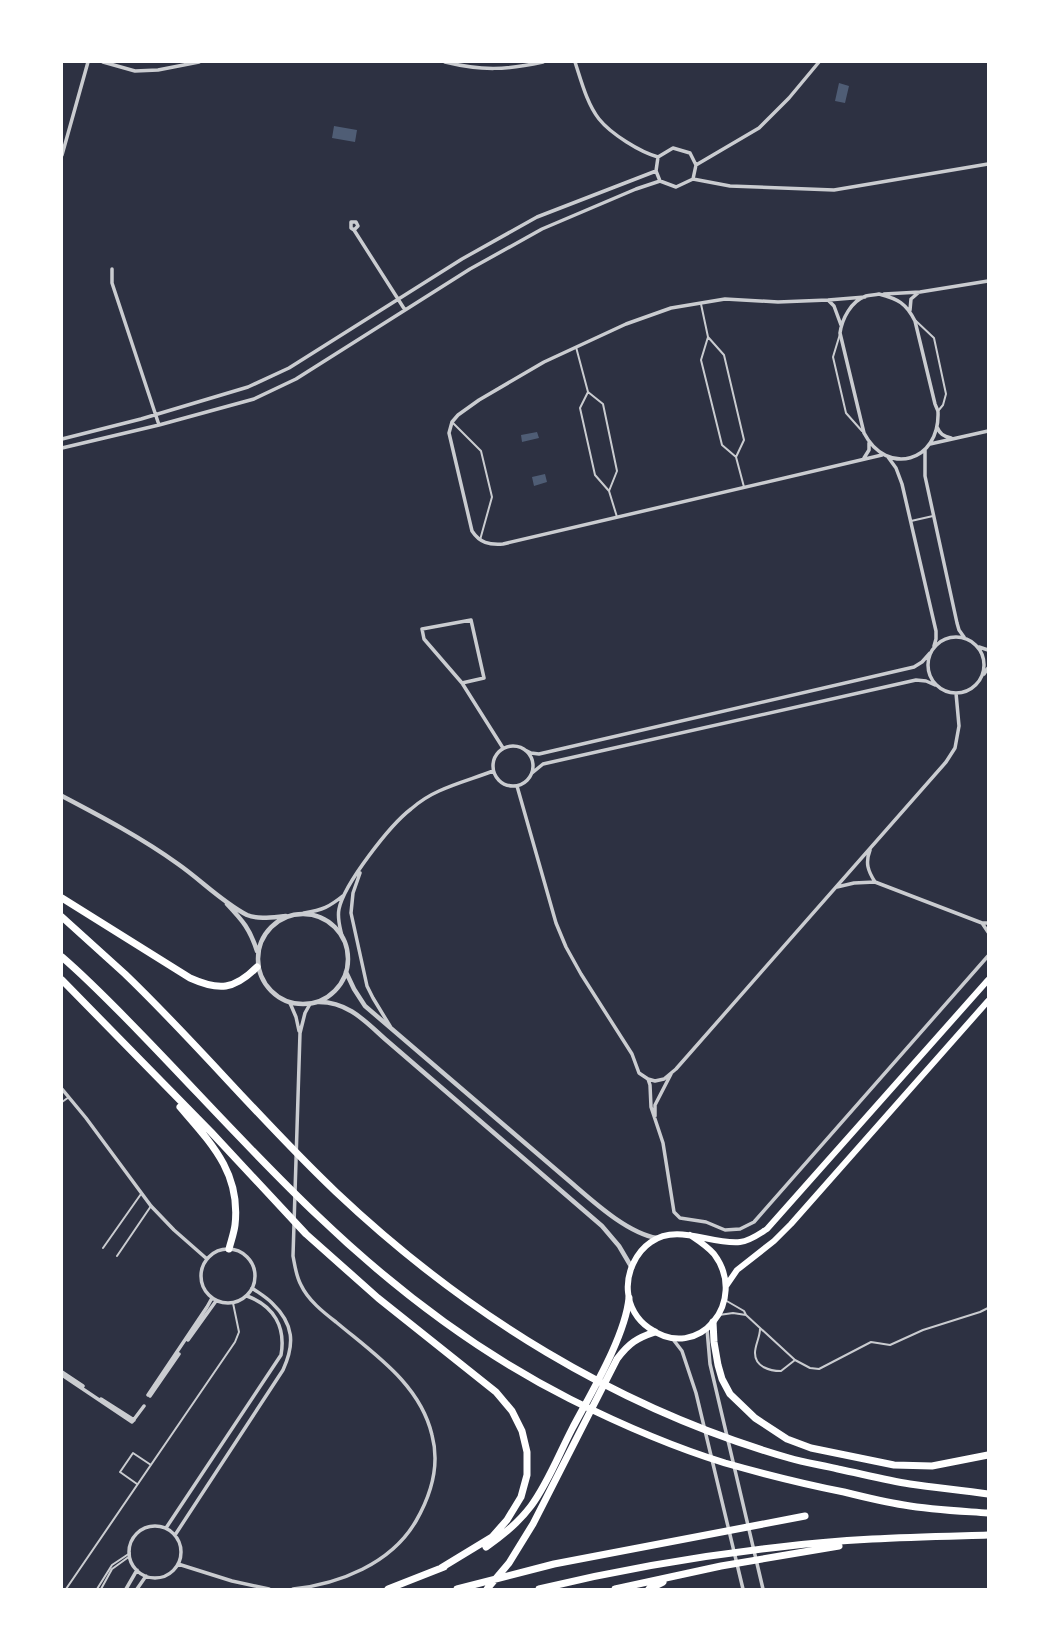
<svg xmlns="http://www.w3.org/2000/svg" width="1050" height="1651" font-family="Rubik,sans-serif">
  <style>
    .water { fill: #4f5d75 }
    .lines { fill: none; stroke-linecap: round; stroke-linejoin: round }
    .service { stroke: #caccd0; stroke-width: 2 }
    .minor { stroke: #caccd0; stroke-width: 3.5 }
    .tertiary { stroke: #caccd0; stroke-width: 4.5 }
    .trunk { stroke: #fff; stroke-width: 6 }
    .motorway { stroke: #fff; stroke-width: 7 }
  </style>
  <rect width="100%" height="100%" fill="#2d3142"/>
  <path class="water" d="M839 83 849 86 845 103 835 101Z
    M334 126 357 130 355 142 332 138Z
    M537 432 539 438 522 442 521 435Z
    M545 474 547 482 534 486 532 477Z"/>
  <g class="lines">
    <path class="service" d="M701 304 708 337 724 355 744 440 736 457 744 487
      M916 321 934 338 946 394 943 405 938 411
      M840 334 833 357 846 413 862 431
      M708 337 701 360 722 445 736 457
      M576 347 588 392 580 408 595 475 609 491 617 517
      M588 392 603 404 617 471 609 491
      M452 422 481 451 492 497 480 540
      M911 521 933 516
      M62 1102 69 1097
      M103 1248 141 1194
      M117 1256 151 1206
      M725 1300 744 1311 746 1315
      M719 1315 733 1313 746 1315 795 1360 810 1368 819 1369 871 1342 890 1345 923 1330 980 1312 988 1308
      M760 1329C760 1337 755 1345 755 1353 755 1367 770 1371 781 1371L795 1360
      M137 1484 120 1472 133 1453 151 1465
      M66 1589 235 1342 239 1332 233 1303
      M97 1589 112 1565 130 1553
      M101 1589 112 1569 130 1556"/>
    <path class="minor" d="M103 62 135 71 158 70 199 62
      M445 62C482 71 506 70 543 62
      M575 62C581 80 587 104 599 119 611 134 640 152 658 157
      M673 148 690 153 696 165 693 179 676 187 660 181 656 171 658 157Z
      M62 155 88 62
      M696 165 759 128 789 98 819 62
      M693 179 730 186 834 190 988 164
      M351 222H356L358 226 354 230 351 228Z
      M354 230 405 310
      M112 269V283L159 425
      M879 294C898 299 906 303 915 321L935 404C936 407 938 410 938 412 940 462 887 477 864 433L840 333C842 319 851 301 866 296 870 295 875 295 879 294Z
      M884 294 920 292 988 281
      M865 297 828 300 778 302 725 299 671 308 626 324 544 362 479 400 458 415 452 422 449 433 472 531C480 543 489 545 503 544L882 455
      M828 300 834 306 841 325
      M910 310 911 299 918 293
      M937 427C940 434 943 436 951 438
      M62 439 141 419 248 387 289 368 462 259 537 217 656 171
      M930 444 988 431
      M62 448 159 425 254 399 296 379 470 269 542 229 636 189 660 181
      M925 450V476L957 623 959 630 964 637
      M888 457 896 468 902 484 936 631V639L934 646
      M864 458 869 450V443
      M928 665a28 28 0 1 1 56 0a28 28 0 1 1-56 0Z
      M979 647 988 650
      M984 674 988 668
      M462 683 484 678 471 620 422 629 424 639 462 683 503 748
      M493 766a20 20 0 1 1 40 0a20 20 0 1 1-40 0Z
      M525 750 531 753 539 754 914 667 922 662 930 653
      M532 773 543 764 916 680 926 681 935 685
      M517 786 556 923 566 947 581 974 632 1054 639 1073 648 1079 655 1081 664 1079 676 1069 946 762 955 748 959 726 956 693
      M870 850C865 863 868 871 875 882
      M360 873 353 893 351 913 367 986 373 998 390 1026
      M837 887 854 883 875 882 982 923H988
      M304 913C323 910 329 907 344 895
      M982 923 988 932
      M342 936C340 927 337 919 339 909 344 884 390 825 411 809 419 802 430 795 439 791 456 783 475 778 493 771
      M290 1003 296 1017 299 1031
      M648 1079 650 1085 651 1107 663 1143 674 1212 680 1218 706 1222 725 1230 740 1229 754 1222 988 956
      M62 1089 86 1118 151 1206 174 1230 207 1259
      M655 1116V1105L671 1074
      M201 1276a27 27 0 1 1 54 0a27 27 0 1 1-54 0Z
      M707 1329 710 1364 763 1589
      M672 1338 682 1351 696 1393 743 1589
      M188 1340 216 1301
      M62 1372 83 1386
      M62 1375 132 1422 144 1406
      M148 1395 207 1307 212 1298
      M150 1396 179 1354
      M101 1399 134 1420
      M129 1552a26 26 0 1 1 52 0a26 26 0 1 1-52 0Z
      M166 1528 281 1355C286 1327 274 1306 247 1296
      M175 1535 283 1370C295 1344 294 1324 272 1303 266 1297 259 1293 252 1288
      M178 1564 232 1581 269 1589
      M126 1589 137 1570
      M137 1589 146 1576
      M293 1589C339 1584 391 1564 416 1521 431 1495 440 1465 432 1435 420 1384 374 1354 336 1322 323 1312 308 1300 301 1285 296 1276 295 1266 293 1256L300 1033 305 1013 310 1004"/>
    <path class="tertiary" d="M62 796C102 817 142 838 178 864 201 880 222 902 247 915 259 920 274 917 286 916
      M227 904C243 921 250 929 257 951
      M258 959a45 45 0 1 1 90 0a45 45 0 1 1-90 0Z
      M346 972 354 989 365 1006 574 1185C596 1204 628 1233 657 1238
      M319 1002C348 1002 365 1021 385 1039L602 1226 619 1246 632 1268"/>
    <path class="trunk" d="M690 1235C699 1241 707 1246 714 1254 749 1300 699 1364 649 1328 637 1320 629 1306 628 1292 626 1273 636 1252 651 1242 677 1223 711 1245 740 1242 750 1241 759 1234 767 1229L988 980
      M726 1286 737 1270 774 1241 791 1224 988 1001"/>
    <path class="motorway" d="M62 898 190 978C219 991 234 990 257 967
      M62 917C83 936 104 955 125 974 198 1044 263 1123 336 1192 465 1314 618 1409 789 1458 805 1463 822 1465 838 1469 862 1474 886 1480 910 1484 936 1488 962 1490 988 1494
      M62 957C91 982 119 1011 146 1039 203 1098 258 1159 317 1215 392 1287 477 1352 570 1399 618 1423 673 1447 725 1463 764 1474 804 1484 844 1492 864 1497 884 1502 904 1505 932 1510 960 1511 988 1513
      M62 980 211 1132 306 1234 378 1298 496 1392 512 1411 522 1431 527 1452V1475L521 1497 507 1520 492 1537 441 1568
      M180 1107C211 1143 241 1173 235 1225 234 1233 231 1241 229 1249
      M713 1322 714 1342 718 1365 722 1379 730 1394 755 1418 787 1439 811 1448 894 1465 932 1466 988 1455
      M486 1547C502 1536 519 1522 531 1506 548 1483 559 1454 572 1429 591 1393 625 1337 629 1298
      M388 1589 444 1567
      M457 1589 554 1564 805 1516
      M487 1589 509 1563 533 1524 617 1359C629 1343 637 1338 655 1332
      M539 1589C618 1570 699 1556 780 1547 849 1538 919 1537 988 1535
      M615 1589 721 1566 839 1546
      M649 1589 663 1582"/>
  </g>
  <rect width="1050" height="1651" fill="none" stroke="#ffffff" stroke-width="126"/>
</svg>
